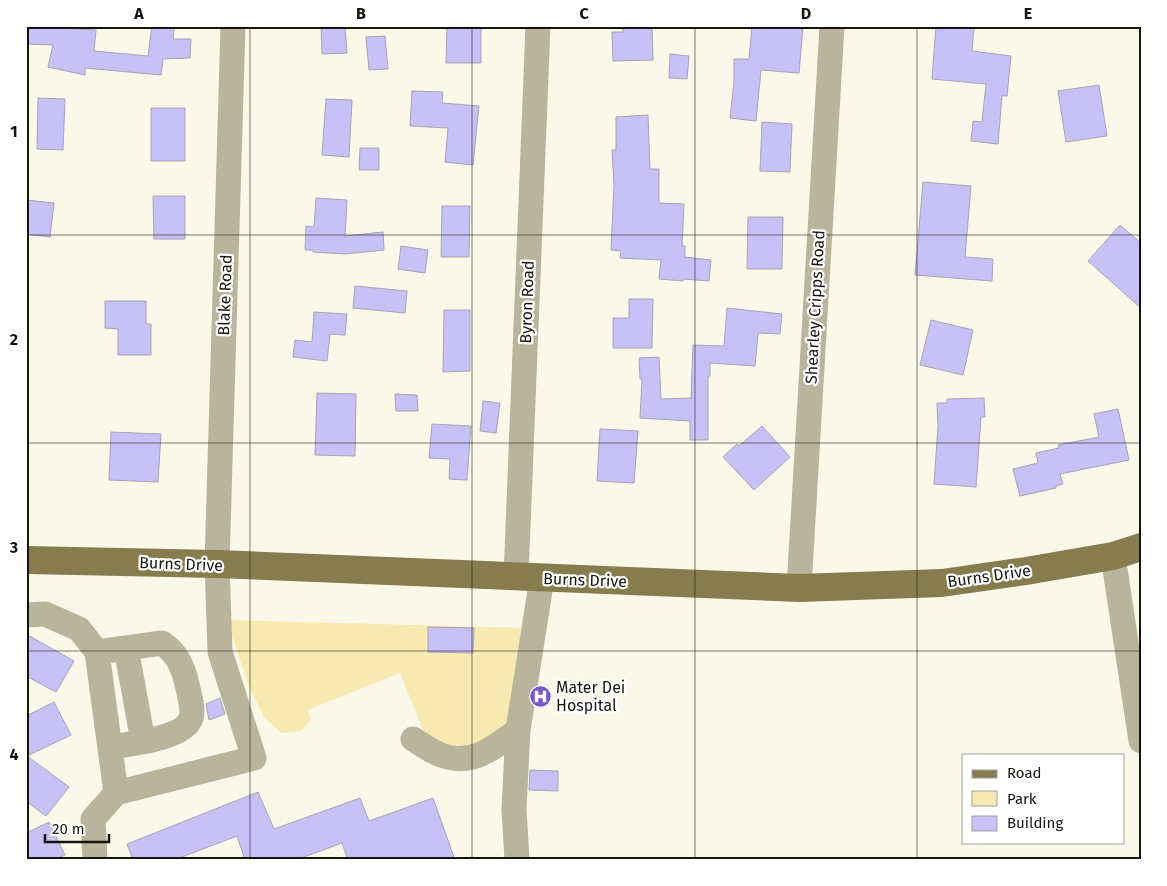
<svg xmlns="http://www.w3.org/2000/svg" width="1167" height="886" font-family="'Fira Sans',sans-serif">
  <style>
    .green { fill: #f6eab0 }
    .building { fill: #c8c1f8; stroke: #a6a4b2 }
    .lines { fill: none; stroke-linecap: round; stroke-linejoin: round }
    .minor { stroke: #b9b59c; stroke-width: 25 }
    .major { stroke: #867c4e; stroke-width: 28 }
    .grid { fill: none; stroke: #15140f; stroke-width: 1; stroke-opacity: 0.55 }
    .labels { text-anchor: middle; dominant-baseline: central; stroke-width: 4.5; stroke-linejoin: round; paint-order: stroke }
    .street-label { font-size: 16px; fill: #15140f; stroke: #fff }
    .poi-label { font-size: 16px; fill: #15140f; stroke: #fff; text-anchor: start }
    .neatline { fill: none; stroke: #15140f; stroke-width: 2 }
    .grid-label { font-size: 16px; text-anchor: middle; font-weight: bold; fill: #15140f }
  </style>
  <rect width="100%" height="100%" fill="#faf8e9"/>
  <path class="green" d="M231 620 525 628 510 724 463 752 427 740 400 673 308 710 311 720 301 731 282 733 264 717 249 687 230 630Z"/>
  <path class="building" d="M27 26 96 30 94 51 148 56 152 26H174L173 39H191L190 58 163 59 161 75 85 68V75L48 67 53 45 26 44Z
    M321 26H345L347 53 322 54Z
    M447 26H481V63H446Z
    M623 26H652L653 60 613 61 612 32H623Z
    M752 26H803L799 73 761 70 756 121 730 118 734 82V59H749Z
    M936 26H974L972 51 1011 56 1007 96H1002L998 144 971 141 973 121 982 122 986 84 932 79Z
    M385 36 388 69 369 70 366 37Z
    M670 54 689 56 687 79 669 78Z
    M1099 85 1107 136 1066 142 1058 91Z
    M412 91 443 92 442 103 479 106 473 165 445 162 448 128 410 126Z
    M38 98 65 99 63 150 37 149Z
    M326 99 352 100 349 157 322 155Z
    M151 108H185V161H151Z
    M648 115 650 169H659V203L684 204 682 246H685V257L711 260 709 281 683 279V281L659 279 661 260 620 258 621 251 611 250 614 185 612 150H616V117Z
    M762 122 792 124 790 172 760 171Z
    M360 148H379V170H359Z
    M923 182 971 186 965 257 993 259 992 281 915 275Z
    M153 196H185V239H154Z
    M316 198 347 200 345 236 383 232 384 250 345 254 313 252V250H305L306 226 314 227Z
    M26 200 54 203 50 237 26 234Z
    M442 206H470L469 257H441Z
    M748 217H783L782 269H747Z
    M1120 225 1141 243V308L1088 261Z
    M401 246 428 250 425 273 398 269Z
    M355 286 407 291 405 313 353 308Z
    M629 299H653L652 348H613V318H629Z
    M105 301H146V324H151V355H118V329L105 328Z
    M727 308 782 314 780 334 758 333 755 366 710 363V376H708V440H690V421L640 418 642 379H640L639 358 659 357 661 399 691 398 693 345 724 346Z
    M444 310H470V371L443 372Z
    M314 312 347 314 345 335 330 334 327 361 293 357 295 340 312 342Z
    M931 320 973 330 963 375 920 365Z
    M317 393 356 394 355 456 315 455Z
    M395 394 417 395 418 411H396Z
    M984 398 985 417H981L976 487 934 484 938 426 937 403H947V399Z
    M483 401 500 403 496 433 480 431Z
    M1118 409 1129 460 1060 474 1063 484 1056 486V488L1020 496 1013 469 1038 463 1036 453 1059 448 1058 445 1099 437 1094 414Z
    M432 424 471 426 467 480 449 479 450 459 429 458Z
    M762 426 790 457 754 490 723 457 737 444 739 446Z
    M600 429 638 431 634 483 597 481Z
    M111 432 161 434 158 482 109 480Z
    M428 627 474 628 473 653 428 652Z
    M26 634 74 661 56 692 26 676Z
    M220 698 225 714 209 720 206 704Z
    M54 702 71 735 27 756 69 787 46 816 26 801V716Z
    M530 770 558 771V791L529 790Z
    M258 792 274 829 360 798 369 821 433 798 455 860H348L342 843 296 860H245L237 836 174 860H133L127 844Z
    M49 822 65 855 55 860H26V833Z"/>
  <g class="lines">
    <path class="minor" d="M1113 556 1141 741
      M516 577 538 26
      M799 588 832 26
      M26 615 45 614 79 629 97 652 116 793
      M126 648 143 741
      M97 652 162 643C177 653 183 667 187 684 189 694 194 709 191 718 184 739 129 744 110 747
      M413 739C423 745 433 753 444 756 473 766 496 746 518 730
      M95 860 93 819 116 793 254 758 220 652 217 564 233 26
      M517 860 514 809 518 730 542 578"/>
    <path class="major" d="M26 560 217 564 799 588 942 583 1026 571 1113 556 1141 547"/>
  </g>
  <path class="grid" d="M250 26V860M472 26V860M695 26V860M917 26V860M26 235H1141M26 443H1141M26 651H1141"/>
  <defs>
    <symbol id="hospital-disc" viewBox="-11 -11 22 22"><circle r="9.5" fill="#7658d3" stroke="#fff"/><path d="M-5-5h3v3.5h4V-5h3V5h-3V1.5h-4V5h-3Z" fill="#fff"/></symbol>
  </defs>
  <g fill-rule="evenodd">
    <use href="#hospital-disc" x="528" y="684" width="25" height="25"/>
  </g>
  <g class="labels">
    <g class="street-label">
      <text transform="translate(225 295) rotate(-88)">Blake Road</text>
      <text transform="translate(527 302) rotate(-88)">Byron Road</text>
      <text transform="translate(815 307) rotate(-87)">Shearley Cripps Road</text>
      <text transform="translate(181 564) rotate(2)">Burns Drive</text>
      <text transform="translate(989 576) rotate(-8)">Burns Drive</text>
      <text transform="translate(585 580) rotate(2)">Burns Drive</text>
    </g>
    <g class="poi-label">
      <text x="556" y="687">Mater Dei<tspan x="556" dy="18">Hospital</tspan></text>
    </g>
  </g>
  <rect width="1167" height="886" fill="none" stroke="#ffffff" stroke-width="55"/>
  <rect x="962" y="754" width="162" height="90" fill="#ffffff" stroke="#a1a19f"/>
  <rect x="972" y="770" width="25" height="8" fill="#867c4e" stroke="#a1a19f"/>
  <text x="1007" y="778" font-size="15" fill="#15140f">Road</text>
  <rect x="972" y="791" width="25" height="15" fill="#f6eab0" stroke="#a1a19f"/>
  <text x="1007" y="804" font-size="15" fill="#15140f">Park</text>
  <rect x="972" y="816" width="25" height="15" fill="#c8c1f8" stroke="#a1a19f"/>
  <text x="1007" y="828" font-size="15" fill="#15140f">Building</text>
  <path d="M45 834v8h64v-8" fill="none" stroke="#15140f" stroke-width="2.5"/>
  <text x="52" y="834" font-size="15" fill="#15140f" stroke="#ffffff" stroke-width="4" paint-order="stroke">20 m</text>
  <rect x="28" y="28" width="1112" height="830" class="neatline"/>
  <g class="grid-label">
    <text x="139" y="19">A</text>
    <text x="361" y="19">B</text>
    <text x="584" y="19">C</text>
    <text x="806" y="19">D</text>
    <text x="1028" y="19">E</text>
    <text x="14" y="137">1</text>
    <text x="14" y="345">2</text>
    <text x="14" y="553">3</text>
    <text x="14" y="760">4</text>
  </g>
</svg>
